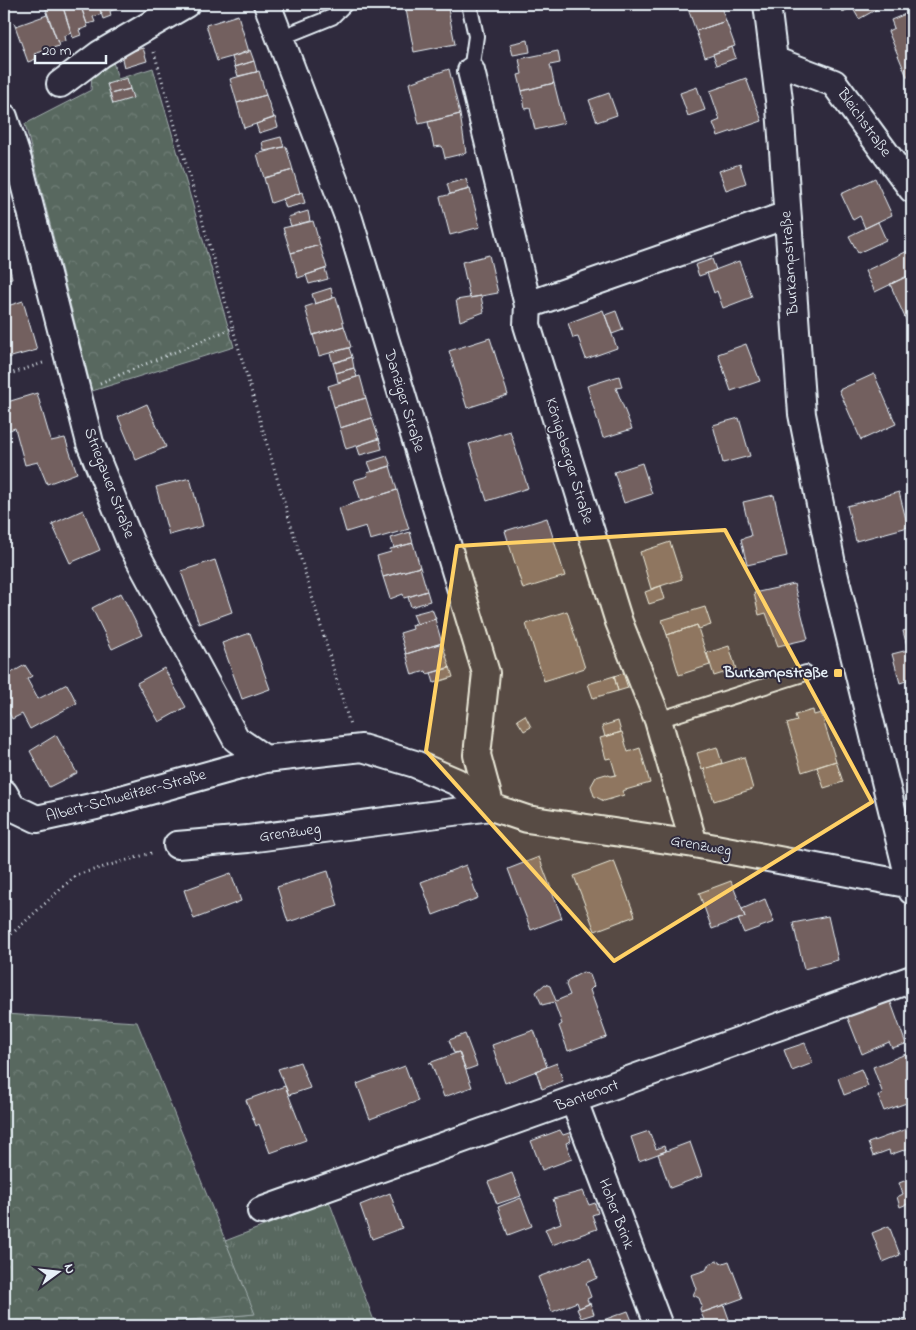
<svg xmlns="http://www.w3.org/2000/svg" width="916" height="1330" font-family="'Indie Flower',sans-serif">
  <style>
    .grass { fill: url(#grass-tufts); stroke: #a0acac }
    .forest { fill: url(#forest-crowns); stroke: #a0acac }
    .building { fill: #73605f; stroke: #e8f1f8 }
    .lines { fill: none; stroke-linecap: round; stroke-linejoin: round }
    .service-casing { stroke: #e8f1f8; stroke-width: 18 }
    .minor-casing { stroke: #e8f1f8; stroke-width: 30 }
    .path { stroke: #e8f1f8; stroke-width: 3; stroke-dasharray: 1 4; stroke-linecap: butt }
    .service { stroke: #2f2a3d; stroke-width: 14 }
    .minor { stroke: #2f2a3d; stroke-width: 26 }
    .marked { fill: #ffd166; fill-opacity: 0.2; stroke: #ffd166; stroke-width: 4; stroke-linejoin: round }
    .poi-dot { fill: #ffd166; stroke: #2f2a3d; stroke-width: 2 }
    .labels { text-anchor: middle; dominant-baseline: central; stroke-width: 4; stroke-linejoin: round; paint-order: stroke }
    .street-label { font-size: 16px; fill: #e8f1f8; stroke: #2f2a3d }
    .poi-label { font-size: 16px; font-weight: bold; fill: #e8f1f8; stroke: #2f2a3d; text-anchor: end }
  </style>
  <defs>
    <pattern id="grass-tufts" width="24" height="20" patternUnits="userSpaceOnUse" patternTransform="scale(1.25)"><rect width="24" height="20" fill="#58685f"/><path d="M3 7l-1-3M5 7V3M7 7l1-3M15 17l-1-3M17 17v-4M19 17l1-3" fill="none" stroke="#707e77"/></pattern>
    <pattern id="forest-crowns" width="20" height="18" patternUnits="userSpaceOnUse" patternTransform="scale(1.25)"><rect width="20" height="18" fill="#58685f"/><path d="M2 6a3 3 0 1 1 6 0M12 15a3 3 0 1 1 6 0" fill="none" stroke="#707e77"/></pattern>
  </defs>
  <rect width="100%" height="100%" fill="#2f2a3d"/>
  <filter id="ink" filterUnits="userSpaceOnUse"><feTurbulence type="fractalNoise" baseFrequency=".02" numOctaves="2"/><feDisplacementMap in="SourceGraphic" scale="10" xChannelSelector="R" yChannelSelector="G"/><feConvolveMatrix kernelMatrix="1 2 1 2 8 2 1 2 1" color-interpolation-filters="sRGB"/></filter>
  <g filter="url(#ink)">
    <path class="grass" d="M329 1201 376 1326H126L254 1314 225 1241Z"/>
    <path class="forest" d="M111 55 118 79 153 68 234 347 92 391 25 124 91 90 92 74Z
      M4 1014 137 1022 255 1314 126 1326H4Z"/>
    <path class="building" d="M44 4 45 7 62 4 71 33 64 36 65 41 58 43Z
      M62 4H80L88 27 79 30 81 35 73 38Z
      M80 4H98L102 14 93 17 95 22 87 24Z
      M98 4H117L118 8 110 11 111 16 103 19Z
      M405 4H447L455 44 414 52Z
      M693 4H720L726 21 696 31 687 6Z
      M838 4H874L877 9 859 19 852 7 843 12Z
      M46 12 59 46 34 54 36 59 28 62 14 23 16 26 47 15Z
      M908 13 912 21V74L907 77 888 31 894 28 891 20Z
      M238 15 249 52 217 61 206 25Z
      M726 21 735 46 705 57 696 31Z
      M528 40 530 52 513 55 510 44Z
      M732 47 736 58 717 65 713 54Z
      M143 48 147 61 124 68 121 54Z
      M250 50 254 61 235 67 232 57Z
      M558 51 560 63 550 65 554 83 522 91 518 75 522 74 519 59Z
      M254 61 257 72 238 76 235 67Z
      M449 69 460 114 419 124 409 83Z
      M259 71 266 95 237 103 230 79Z
      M127 78 130 89 110 94 107 84Z
      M746 78 762 121 718 136 713 123 720 120 710 91Z
      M554 83 564 123 535 130 530 108 525 109 522 91Z
      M697 87 705 110 688 116 680 93Z
      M130 89 133 98 113 104 110 94Z
      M609 93 617 115 597 122 589 100Z
      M266 95 274 118 244 128 237 103Z
      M460 114 466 153 445 158 442 146 434 147 428 122Z
      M275 117 278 127 259 133 256 124Z
      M281 137 284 147 264 151 262 142Z
      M286 146 293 170 264 178 257 154Z
      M740 164 746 183 726 190 719 171Z
      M293 170 300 193 271 203 264 178Z
      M875 178 892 215 865 228 860 216 853 220 841 194Z
      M466 179 469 189 450 194 447 184Z
      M470 189 480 227 450 235 440 197Z
      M302 192 305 203 286 208 283 199Z
      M308 211 310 221 291 226 288 217Z
      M313 221 320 245 291 253 283 228Z
      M878 222 886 240 858 253 849 236Z
      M4 243 12 278 4 280Z
      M320 245 327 268 298 278 291 253Z
      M912 249V274L875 292 865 271Z
      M489 255 498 293 470 298 462 262Z
      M712 259 716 270 699 276 695 265Z
      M739 261 752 297 723 308 717 291 714 293 707 273Z
      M325 269 328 279 309 284 306 275Z
      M912 274V330L911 331 890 284Z
      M331 288 333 298 315 304 312 294Z
      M481 296 484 312 460 321 456 300Z
      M336 297 344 326 313 335 305 307Z
      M23 301 37 350 4 359V307Z
      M603 310 617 348 586 359 578 337 573 338 568 323Z
      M616 311 623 330 612 334 605 315Z
      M344 326 351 347 319 356 313 335Z
      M490 338 508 395 467 408 449 351Z
      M746 344 760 381 731 391 718 354Z
      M349 348 352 357 333 363 330 353Z
      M352 357 354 368 336 373 333 363Z
      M354 368 357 377 338 382 336 373Z
      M874 374 896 424 861 440 839 390Z
      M360 376 366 398 334 407 328 386Z
      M619 376 622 387 616 388 632 429 603 438 587 386Z
      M37 393 51 441 65 438 77 473 47 484 38 462 25 465 15 428 4 432V403Z
      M366 398 372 418 340 428 334 407Z
      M147 404 166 447 136 460 118 417Z
      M372 418 379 439 346 449 340 428Z
      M739 418 750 456 723 463 713 425Z
      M510 431 528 488 487 501 469 444Z
      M379 438 382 449 360 455 357 446Z
      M387 456 391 466 372 472 368 462Z
      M642 463 652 494 624 503 614 472Z
      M390 466 397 490 361 501 354 480 368 476 367 473Z
      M190 478 203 526 169 535 156 487Z
      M397 490 409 529 370 540 366 526 346 532 339 508Z
      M899 492 908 527 856 541 847 506Z
      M774 495 787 556 747 565 741 539 751 536 743 502Z
      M83 510 100 550 70 563 52 524Z
      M547 518 565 576 523 589 505 531Z
      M410 532 413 543 394 548 391 538Z
      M670 542 682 579 651 589 640 552Z
      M413 543 420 567 383 577 377 556 391 552 390 549Z
      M215 560 232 612 199 624 181 571Z
      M420 567 427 591 404 598 403 594 390 599 383 577Z
      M794 584 808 639 778 646 766 613 759 615 754 593Z
      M661 586 665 599 649 604 645 592Z
      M427 591 430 601 411 607 408 597Z
      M121 593 142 635 112 649 92 608Z
      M705 607 711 625 699 629 697 625 667 635 662 620Z
      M432 609 436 619 417 624 413 614Z
      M567 611 585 668 544 681 526 624Z
      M435 619 442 643 406 654 400 633 413 629 412 625Z
      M697 625 710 665 679 675 667 635Z
      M912 628V679L900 683 892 654 908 650 903 631Z
      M250 633 270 689 242 699 222 643Z
      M442 643 450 668 427 674 426 671 412 675 406 654Z
      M729 646 736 669 714 676 707 653Z
      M25 665 32 676 27 679 38 699 67 684 77 703 30 729 22 714 12 719 4 702V677Z
      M450 667 453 677 434 683 431 673Z
      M164 668 186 707 159 722 137 683Z
      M623 673 628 688 618 691 614 676Z
      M614 676 618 691 593 698 588 684Z
      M813 710 814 715 821 713 836 761 802 772 787 724 797 721 795 715Z
      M525 715 531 727 524 731 517 720Z
      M618 721 621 732 605 737 602 726Z
      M622 732 628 752 640 748 650 783 622 791 624 795 604 801 594 796 591 786 596 777 606 774 611 776 616 775 611 758 606 759 600 738Z
      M56 735 77 773 49 787 30 751Z
      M717 747 722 763 702 770 697 753Z
      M744 757 753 789 714 801 704 769Z
      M836 761 843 782 824 788 817 767Z
      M539 857 562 918 531 930 508 869Z
      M614 861 635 916 595 931 574 876Z
      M466 865 478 898 433 915 421 882Z
      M328 871 338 906 288 922 277 887Z
      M231 873 241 901 194 919 184 890Z
      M731 881 745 917 712 929 699 893Z
      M765 899 774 922 744 933 738 919 745 917 742 909Z
      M828 916 838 960 804 969 793 923Z
      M583 972 590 975 594 986 590 990 607 1037 568 1051 559 1026 562 1024 554 1002 542 1005 536 992 545 984 550 986 556 1001 570 995 566 985 568 980Z
      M890 1000 906 1044 892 1048 889 1042 862 1054 847 1016Z
      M534 1030 547 1067 505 1083 492 1045Z
      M465 1034 477 1066 466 1070 459 1052 454 1053 449 1040Z
      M805 1043 813 1063 792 1071 784 1050Z
      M459 1052 472 1087 444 1097 431 1063H429Z
      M911 1052 912 1101 884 1111 878 1096 883 1094 873 1067Z
      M300 1062 310 1088 289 1095 278 1069Z
      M557 1063 563 1081 542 1089 536 1071Z
      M405 1066 418 1101 370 1119 357 1084Z
      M861 1069 868 1086 844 1095 838 1078Z
      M285 1086 306 1140 270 1153 259 1124 256 1126 246 1100Z
      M912 1127V1147L890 1155 889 1150 873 1156 868 1143Z
      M560 1130 563 1135 569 1133 571 1141 566 1143 572 1159 542 1170 531 1141Z
      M649 1131 656 1149 664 1146 666 1151 639 1161 631 1137Z
      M690 1142 702 1176 670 1188 658 1154Z
      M512 1173 521 1196 497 1204 488 1182Z
      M912 1178V1215L911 1216 907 1204 900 1207 897 1197 903 1194 899 1183Z
      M583 1191 589 1205 595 1203 598 1213 592 1215 597 1229 552 1245 545 1229 561 1223 553 1199Z
      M390 1193 402 1228 372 1239 360 1205Z
      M521 1198 532 1226 508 1235 498 1207Z
      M889 1226 900 1255 883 1262 872 1233Z
      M590 1258 597 1278 586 1283 591 1297 587 1299 589 1304 579 1308 577 1302 552 1312 538 1277Z
      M717 1261 723 1263 729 1261 743 1298 701 1313 700 1309 702 1306 699 1298 693 1295 696 1289 691 1275 706 1270 709 1264Z
      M590 1303 594 1314 581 1318 577 1309Z
      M724 1305 730 1322 720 1326H707L701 1313Z
      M628 1311 634 1326H586H587Z
      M909 1320 911 1326H891Z"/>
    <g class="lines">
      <defs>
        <path id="service" d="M469 4 476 36 471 71
          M280 38 332 17 345 4
          M658 720 806 673"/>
        <path id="minor" d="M767 4 780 108 802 414 833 569 912 891
          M776 61 834 83 912 189
          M471 71 528 305 527 325 619 622 658 720 694 844
          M60 84 100 54 186 4
          M4 117 18 160 90 443 131 544 236 739 265 759
          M528 305 787 215
          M4 793 12 807 37 819 96 806 265 759 362 748 415 764 457 782 491 807 527 819 694 844 912 885
          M177 845 248 839 491 807 477 755 486 673 349 219 267 4
          M574 1101 659 1326
          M261 1211 912 979"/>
      </defs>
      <use href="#service" class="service-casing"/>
      <use href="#minor" class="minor-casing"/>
      <path class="path" d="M233 329 350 725
        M4 376 43 363
        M100 383 233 328 154 52
        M4 941 76 875 155 852
        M4 1076 6 1095 4 1127"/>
      <use href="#service" class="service"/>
      <use href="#minor" class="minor"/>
    </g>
  </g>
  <path class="marked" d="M725 530 872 802 614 961 426 751 457 546Z"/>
  <rect class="poi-dot" x="833" y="668" width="10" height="10" rx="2.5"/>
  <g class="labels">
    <g class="street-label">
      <text transform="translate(864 123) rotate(54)">Bleichstraße</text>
      <text transform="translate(790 263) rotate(-94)">Burkampstraße</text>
      <text transform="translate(404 401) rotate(73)">Danziger Straße</text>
      <text transform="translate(569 461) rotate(73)">Königsberger Straße</text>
      <text transform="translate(109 483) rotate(69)">Striegauer Straße</text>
      <text transform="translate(126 796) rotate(-15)">Albert-Schweitzer-Straße</text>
      <text transform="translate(290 833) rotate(-8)">Grenzweg</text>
      <text transform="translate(701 846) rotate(10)">Grenzweg</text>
      <text transform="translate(587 1096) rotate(-20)">Bantenort</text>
      <text transform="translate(616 1214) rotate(69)">Hoher Brink</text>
    </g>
    <g class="poi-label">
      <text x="828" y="673">Burkampstraße</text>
    </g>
  </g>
  <rect width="916" height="1330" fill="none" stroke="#2f2a3d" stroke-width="20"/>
  <rect x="10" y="10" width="896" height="1310" fill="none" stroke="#e8f1f8" stroke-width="2" filter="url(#ink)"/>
  <g transform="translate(58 1272) rotate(75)" stroke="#2f2a3d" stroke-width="4" paint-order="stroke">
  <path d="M0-4L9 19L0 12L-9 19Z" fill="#e8f1f8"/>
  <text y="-8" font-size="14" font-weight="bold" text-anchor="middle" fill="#e8f1f8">N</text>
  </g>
  <path d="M35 55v8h71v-8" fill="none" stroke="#e8f1f8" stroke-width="2.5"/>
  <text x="42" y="55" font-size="15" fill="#e8f1f8" stroke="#2f2a3d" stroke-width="4" paint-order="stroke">20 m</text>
</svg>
